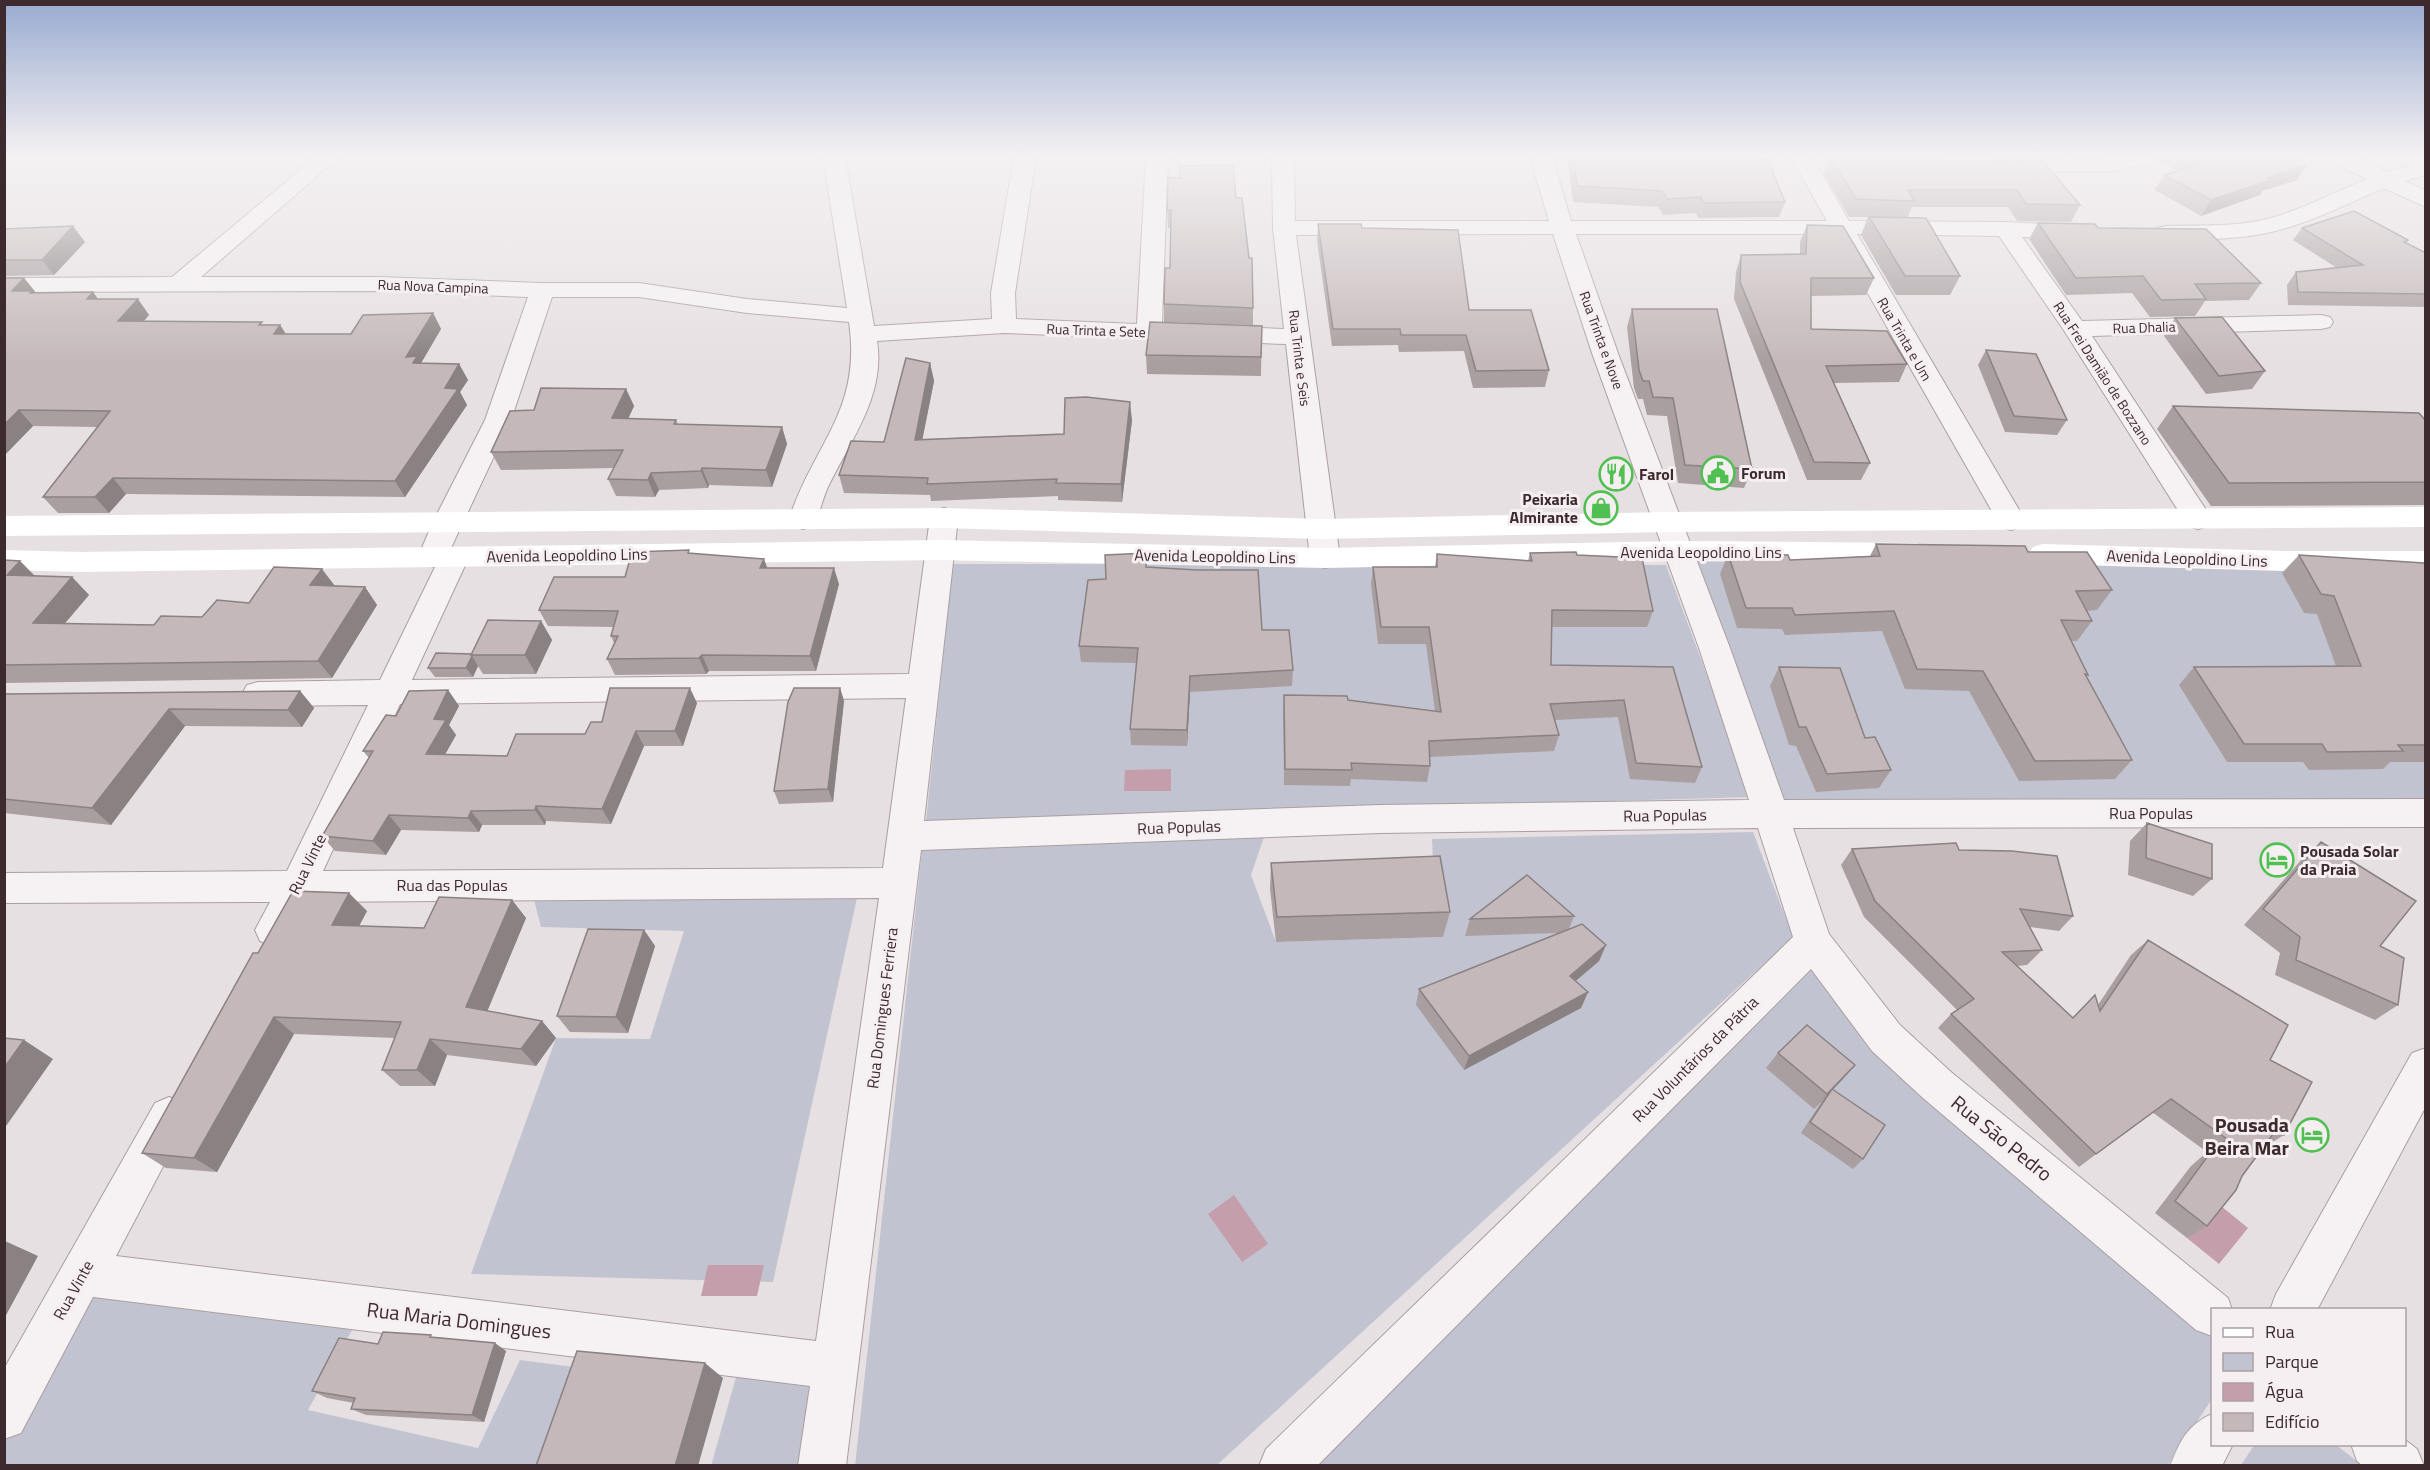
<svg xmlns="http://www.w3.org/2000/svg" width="2430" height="1470" font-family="'Titillium Web',sans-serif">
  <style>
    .green { fill: #c2c3d0 }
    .water { fill: #c49eab }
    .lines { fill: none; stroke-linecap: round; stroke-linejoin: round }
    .minor-casing { stroke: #aa9ea1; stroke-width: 2 }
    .minor { fill: #f6f2f3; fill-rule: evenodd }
    .secondary { fill: #fff; fill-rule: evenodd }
    .wall { fill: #a99ea0 }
    .shaded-wall { fill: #898182 }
    .building { fill: #c4b8ba; stroke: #898182; stroke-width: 1.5 }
    .labels { text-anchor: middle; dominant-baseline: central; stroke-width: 6; stroke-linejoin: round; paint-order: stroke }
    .far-street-label { font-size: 14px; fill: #3d2a2e; stroke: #f5eff1 }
    .poi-label { font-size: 16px; font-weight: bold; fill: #3d2a2e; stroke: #f5eff1; text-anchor: start }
    .street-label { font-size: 16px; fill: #3d2a2e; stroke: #f5eff1 }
    .near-poi-label { font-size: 20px; font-weight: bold; fill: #3d2a2e; stroke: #f5eff1; text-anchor: end }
    .near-street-label { font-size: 20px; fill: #3d2a2e; stroke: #f5eff1 }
  </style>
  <rect width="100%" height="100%" fill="#e7e0e2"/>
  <path class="green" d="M1695 561 2423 567 2426 570 2425 805 1784 804Z
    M953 564 1666 565 1752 797 926 821Z
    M1753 832 1793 937 1217 1465 855 1466 922 850 1264 837 1251 875 1276 942 1443 937 1434 882 1432 839Z
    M532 892 857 898 773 1282 471 1274 556 1038 650 1039 684 931 541 927Z
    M1815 958 1875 1042 2212 1327V1399L2168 1465 1317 1466Z
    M85 1291 352 1330 308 1410 478 1448 520 1360 581 1368 552 1465H5L4 1435Z
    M738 1370 818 1380 807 1465 711 1466Z
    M2255 1444 2336 1445 2362 1465H2241Z"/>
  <path class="water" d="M1171 769V791H1124L1125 770Z
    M1234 1195 1268 1244 1242 1262 1208 1214Z
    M2216 1202 2248 1228 2219 1264 2187 1238Z
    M708 1265H764L757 1296H701Z"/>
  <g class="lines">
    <defs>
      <path id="minor" d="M316 157H339L201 277H379L542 283H639L747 299 847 308 823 157H845L874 326 992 319 991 293 1014 157H1036L1015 293 1016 319 1137 324 1146 157H1168L1162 324 1284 329 1273 228 1272 157H1294L1295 221H1549L1530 157H1552L1571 221H1827L1791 157H1812L1849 221 2005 222 2085 226 2088 231 2085 236 2077 238 2022 237 2082 321 2321 315 2330 317 2333 322 2330 327 2321 329 2092 336 2212 519 2208 526 2198 529 2188 526 2063 329 1999 236 1857 234 2025 520 2021 527 2011 530 2001 527 1997 520 1834 234H1576L1619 356 1730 648 1784 800 2426 799V827L1793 828 1829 934 1900 1025 1951 1072 2228 1298 2232 1310H2212V1336L2196 1330 1923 1098 1872 1051 1811 969 1317 1466H1259L1266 1449 1793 937 1758 828 1380 833 921 850 846 1466H798L810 1386 93 1297 21 1433 4 1439V1369L155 1103 169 1097 183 1103 189 1117 116 1256 816 1341 879 898 308 902 286 941 273 946 260 941 255 930 270 902 4 903V873L287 871 368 705 258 706 247 703 242 694 247 685 258 682 380 680 435 567 423 564 418 557 433 522 485 420 528 297 379 291 4 292V278L172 277ZM1553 234 1593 356 1699 648 1749 800 1380 805 924 821 958 518 954 511 944 508 934 511 930 518 909 674 412 680 469 557 464 550 451 548 511 420 552 297H639L747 313 849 322C862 411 814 443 789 519L793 526 803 529 813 526C820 514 822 500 828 487 850 441 886 395 877 341L1004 333 1286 344 1310 558 1315 565 1325 568 1335 565 1340 558 1296 235ZM906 698 883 868 323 871 400 704Z
        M2158 157 2156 162 2114 171 2003 172 1995 171 1992 166 1995 161 2003 160Z
        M2329 157H2356L2387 172 2426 162V175L2405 181 2426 191V207L2384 188C2346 204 2309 224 2267 233 2234 240 2199 239 2165 240L2157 238 2154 233 2157 228 2165 226C2197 225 2231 227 2263 220 2300 211 2332 193 2367 179L2331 162Z
        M2426 1048V1106L2317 1310H2270L2276 1294 2412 1053Z
        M2212 1414V1444H2233L2222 1466H2170C2180 1441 2187 1425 2212 1414Z
        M2404 1439 2417 1449 2424 1466H2363L2357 1461 2351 1444H2404Z"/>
    </defs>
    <use href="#minor" class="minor-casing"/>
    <use href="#minor" class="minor"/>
    <path class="secondary" d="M2426 507V527L1668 532 1322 539 944 528 4 536V516L944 508 1322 519 1668 512Z
      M939 540 1325 548 1680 541 1916 543 1926 546 1931 553 1926 560 1916 563 1680 561 1325 568 939 560 81 572 4 570V550L81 552Z
      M2043 544 2285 551H2426V571H2285L2043 564 2033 561 2028 554 2033 547Z"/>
  </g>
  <path class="wall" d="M1567 157H1761L1785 202 1779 217 1698 218 1696 213 1663 215 1658 207 1573 202Z
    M1830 157 1938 162 2080 205 2071 222 2017 221 2008 207H1912L1907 218 1960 276 1950 295H1896L1861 235 1868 217H1849L1824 174Z
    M2159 157H2303L2297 159 2307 164 2297 180 2262 191 2260 195 2201 216 2155 190 2164 175 2177 171 2159 161Z
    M1236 198 1253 308V325L1164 322V304L1170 268V228H1168L1167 210Z
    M2038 223 2098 228 2261 283 2249 300 2205 301 2195 316 2150 317 2132 293 2066 295 2029 239Z
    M1318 224 1362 228 1549 370 1545 387 1473 388 1464 351 1399 352 1398 345 1332 346 1317 241Z
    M1807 225 1874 278 1866 295 1811 296V329L1907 364 1899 382 1834 383 1870 463 1861 480H1807L1734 299 1736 272 1741 255 1800 254V242Z
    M2302 228 2408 240 2406 243 2426 253V307L2288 305 2287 285 2296 272 2337 268 2293 240Z
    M4 229 85 242 54 275 4 276Z
    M4 278H24L36 293 93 292 98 299 149 315 144 321 280 325 286 334H351L433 313 441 329 421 363 459 364 468 380 460 392 467 405 405 497 126 494 109 513H58L43 497 98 427 33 426 4 455Z
    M1632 309 1752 469 1744 488 1678 483 1667 416 1647 415 1643 399H1638L1634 388 1627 327Z
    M2175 318 2265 371 2252 389 2206 394 2164 336Z
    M1262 326 1261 376 1147 374 1146 355Z
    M1986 350 2067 420 2057 435 2005 432 1978 365Z
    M930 363 934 381 922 439 1064 434 1132 420 1122 502 1058 500V496L931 501 930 495 844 493 839 475 884 442Z
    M626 389 634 406 628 419 676 420 678 424 782 427 787 444 772 487 709 485 708 488 659 490 655 497 616 496 608 479 614 468 501 470 491 452 534 410Z
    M2173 406 2426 421V505L2211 506 2157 429Z
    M1876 544 2028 552 2112 590 2097 610 2087 611 2092 621 2077 641H2071L2088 675 2086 676 2132 760 2115 779 2019 781 1969 691 1905 689 1882 631 1785 635 1782 629 1737 628 1720 574 1728 554 1790 560 1870 556Z
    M1530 553 1577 555 1653 611 1647 627H1552L1551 665 1673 667 1702 767 1695 783 1630 779 1618 717 1555 720 1559 735 1554 751 1430 757V766L1427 782 1351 779 1350 786 1284 785 1283 712 1284 695 1348 700 1435 711 1426 644H1378L1371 584 1373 567H1435L1437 554 1528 561Z
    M691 554 767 568 839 584 816 671H709L706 674 615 675 607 659 614 643 611 636 614 627 548 626 539 610 625 577Z
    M2299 555 2426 565V762H2390L2383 769 2309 770 2303 762H2227L2179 685 2194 667 2336 666 2317 614 2304 613 2282 573Z
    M4 560 20 561 34 576 72 577 89 595 64 624 154 625 202 617 249 603 335 586 365 587 377 605 332 678 4 683Z
    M1147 567 1262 630 1293 670 1292 686 1190 692 1187 746 1131 745 1130 729 1137 663 1081 662 1079 646 1106 579Z
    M541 621 552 640 536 674H483L478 666 473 677H435L428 668 472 654Z
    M1779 667 1865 738 1891 770 1879 788 1816 792 1796 746 1789 745 1770 686Z
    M840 688 844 701 833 802 779 804 774 791Z
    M448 690 459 706 449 725 456 735 445 754 507 756 585 734 602 722 697 703 683 746H644L611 824 546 821 545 825H482L479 832 401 830 386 855 335 851 322 836 369 758 363 751 396 716Z
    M300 691 314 708 302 727 185 726 111 825 4 813V694Z
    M2147 823 2212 879 2193 896 2128 875 2130 841Z
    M2321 842 2380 946 2398 1005 2375 1020 2275 975 2280 953 2244 925 2302 859Z
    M1852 849 1959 850 2073 916 2059 931 2030 927 2042 950 2027 965 2016 966 2072 1018 2095 995 2098 1005 2131 955 2148 940 2270 1060 2284 1135 2263 1148 2207 1226 2187 1238 2155 1213 2191 1166 2207 1152 2152 1112 2079 1167 1938 1028 1951 1014 1957 1010 1864 917 1841 865Z
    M1271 863 1450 912 1443 937 1276 942 1270 889Z
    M512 900 526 918 487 1011 542 1021 556 1038 536 1066 447 1055 435 1086H400L382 1070 395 1038 294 1034 217 1172 166 1168 142 1153 258 953 367 911 359 926 424 928Z
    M1574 916 1569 929 1606 945 1599 961 1575 981 1588 992 1581 1008 1464 1070 1416 1005 1419 989 1558 933 1465 936 1470 919Z
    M644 930 655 946 628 1033 570 1032 557 1016Z
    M1778 1053 1855 1065 1833 1090 1863 1159 1853 1169 1801 1133 1822 1101 1814 1109 1766 1068Z
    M435 1338 506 1351 484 1422 366 1415 351 1409 354 1403 327 1398 312 1391 378 1344Z"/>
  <path class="shaded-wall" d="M2307 164 2297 180 2262 191 2260 195 2201 216 2211 200 2266 178Z
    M73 226 85 242 54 275 42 260Z
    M24 278 37 294 12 291Z
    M93 292 104 308 87 299Z
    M138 299 149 315 130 337 118 321Z
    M433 313 441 329 417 370 406 357Z
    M280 325 290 341 274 334Z
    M930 363 934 381 919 457 915 440Z
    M459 364 468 380 460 392 467 405 405 497 395 481 445 388Z
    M626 389 634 406 620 436 612 418Z
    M1130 402 1132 420 1122 502 1121 484Z
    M19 410 33 426 5 455 4 454V425Z
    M782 427 787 444 772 487 766 470Z
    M702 468 709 485 708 488 701 471Z
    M651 473 659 490 655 497 648 480Z
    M113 478 126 494 109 513 95 497Z
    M764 559 770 575 760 568Z
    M20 561 37 578 7 575Z
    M834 568 839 584 816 671 810 656Z
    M322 569 335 586 310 585Z
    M72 577 89 595 50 641 33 623Z
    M365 587 377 605 332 678 318 661Z
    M541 621 552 640 536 674 525 655Z
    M702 655 709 671 706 674 699 658Z
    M472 656 478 666 473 677 466 668Z
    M1190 676V692L1187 746V730Z
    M690 688 697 703 683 746 675 731Z
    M840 688 844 701 833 802 828 789Z
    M448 690 459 706 449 725 456 735 437 769 426 754 434 719Z
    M300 691 314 708 302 727 288 710Z
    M169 709 185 726 111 825 92 808Z
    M636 731 644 746 611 824 602 809Z
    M536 806 546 821 545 825 535 810Z
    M471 811 482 825 479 832 468 818Z
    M389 815 401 830 386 855 373 841Z
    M349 893 367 911 350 943 332 925Z
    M512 900 526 918 482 1024 466 1007Z
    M644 930 655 946 628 1033 616 1017Z
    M1606 945 1599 961 1563 992 1570 976Z
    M1588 992 1581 1008 1464 1070 1469 1056Z
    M274 1017 294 1034 217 1172 194 1158Z
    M542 1021 556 1038 536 1066 521 1049Z
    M430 1039 447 1055 435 1086 417 1070Z
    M24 1040 53 1059 4 1129V1068Z
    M1855 1065 1842 1080 1829 1093 1832 1089 1814 1109 1827 1094Z
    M5 1241 38 1256 4 1319V1242Z
    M495 1343 506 1351 484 1422 472 1415Z
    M705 1363 723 1378 698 1466H675Z"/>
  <path class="building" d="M1573 157H1761L1762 160H1768L1785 202 1703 203 1701 197 1668 199 1662 191 1577 186Z
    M1830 157 1935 158 1938 162 2043 161 2080 205 2026 204 2017 190H1908L1914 201 1856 199Z
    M2189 157H2293L2307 164 2266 178 2270 180 2211 200 2164 175 2201 164Z
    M1233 165 1236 198H1242L1249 258H1252L1253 308 1164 304 1165 268H1170L1171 210H1167L1168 177 1180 178 1179 166Z
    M2354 211 2408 240 2404 242 2426 253V294L2298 292 2296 272 2363 265 2302 228Z
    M1869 217 1926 218 1960 276H1905Z
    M2038 223 2095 224 2098 228 2206 229 2261 283 2195 284 2206 299 2161 300 2143 276 2076 278Z
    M1318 224H1361L1362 228 1458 230 1469 310H1531L1549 370 1476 371 1466 335H1401L1400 329H1333Z
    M1807 225 1843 226 1874 278H1811V329L1887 331 1907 364 1826 366 1870 463 1814 462 1740 282 1741 255 1806 254Z
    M73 226 42 260H4V229Z
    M4 278H24L12 291H32L30 293 93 292 87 299H138L118 321 262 322 259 325H280L274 334H351L363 315 433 313 406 357 417 356 413 363 459 364 445 388 458 389 395 481 113 478 95 497H43L110 411 19 410 4 425Z
    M1632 309H1717L1752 469 1685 465 1673 398 1653 397 1649 381H1643L1639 370Z
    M2222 317 2265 371 2219 376 2175 318Z
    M1150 322 1262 326 1261 357 1146 355Z
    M1986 350 2036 354 2067 420 2014 416Z
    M906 358 930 363 915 440 1064 434 1065 398 1086 397 1130 402 1121 484 1056 483 1057 479 927 484 928 478 839 475 851 441 884 442Z
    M541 388 626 389 612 418 676 420 674 424 782 427 766 470 702 468 701 471 651 473 648 480 608 479 623 450 491 452 510 411 534 410Z
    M2173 406 2419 413 2426 421V482L2229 483Z
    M1876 544 2025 546 2028 552H2087L2112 590 2076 591 2092 621 2061 620 2088 675 2085 674 2132 760 2035 761 1983 671 1917 669 1894 611 1795 615 1792 608H1746L1728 554 1788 555 1790 560 1880 556Z
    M689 550 688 553 764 559 760 568H834L810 656 702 655 699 658 607 659 618 636H611L618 611 539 610 554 577H625L632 552Z
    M1576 552 1577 555 1642 558 1653 611 1552 610 1551 665 1673 667 1702 767 1636 763 1624 700 1550 704 1559 735 1429 741 1430 766 1351 763 1352 770 1285 769 1284 695 1347 696 1348 700 1441 712 1429 627H1381L1373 567H1437V554L1532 561 1530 553Z
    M1146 553V567L1197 570H1258L1262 630H1289L1293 670 1190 676 1187 730 1130 729 1138 648 1079 646 1088 580 1106 579 1105 555Z
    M2299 555 2424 563 2426 565V745H2398L2403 751 2327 752 2322 744H2244L2194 667 2361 666 2334 596 2321 594Z
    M4 560 20 561 7 575 72 577 33 623 154 625 161 616 202 617 217 600 249 603 274 567 322 569 310 585 365 587 318 661 4 665Z
    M488 620 541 621 525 655H471Z
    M436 653 472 654V656L466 668H428Z
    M1779 667 1840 668 1865 738 1875 737 1891 770 1827 774 1806 727H1799Z
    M610 688H690L675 731H636L602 809 536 806 535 810 471 811 468 818 389 815 373 841 322 836 373 751H363L386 715 396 716 409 691 448 690 434 719 446 720 426 754 507 756 516 734H585L591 722H602Z
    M794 688H840L828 789 774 791 788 702Z
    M300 691 288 710 169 709 92 808 4 799V694Z
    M2147 823 2212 844V879L2146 858Z
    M2321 842 2416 901 2380 946 2404 958 2398 1005 2296 960 2300 937 2263 909Z
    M1956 843 1959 850 2012 851 2057 856 2073 916 2020 909 2042 950 2002 952 2073 1018 2095 995 2100 1011 2148 940 2288 1025 2270 1060 2312 1082 2284 1135 2276 1130 2242 1176 2236 1190 2207 1226 2175 1201 2210 1153 2227 1139 2171 1099 2096 1154 1951 1014 1974 999 1875 901 1852 849Z
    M1440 856 1450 912 1277 917 1271 863Z
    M1527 875 1574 916 1470 919Z
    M293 891 349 893 332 925 424 928 439 897 512 900 466 1007 542 1021 521 1049 430 1039 417 1070H382L401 1022 274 1017 194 1158 142 1153 253 953H258Z
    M1582 924 1606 945 1570 976 1588 992 1469 1056 1419 989Z
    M588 929 644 930 616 1017 557 1016Z
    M1807 1025 1855 1065 1827 1094 1778 1053Z
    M4 1038 24 1040 4 1068Z
    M1832 1089 1885 1125 1863 1159 1810 1122Z
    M383 1332 431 1335 430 1337 495 1343 472 1415 351 1409 355 1398 312 1391 339 1338 378 1344Z
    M577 1351 705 1363 675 1466H536Z"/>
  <linearGradient id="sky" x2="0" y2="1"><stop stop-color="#99abd0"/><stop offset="0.43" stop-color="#f4f1f2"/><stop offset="1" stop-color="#f4f1f2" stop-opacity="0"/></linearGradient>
  <rect width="2430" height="363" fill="url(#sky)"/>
  <defs>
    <symbol id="civic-ring" viewBox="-11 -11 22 22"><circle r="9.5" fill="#f5eff1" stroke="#51c052" stroke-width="1.5"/><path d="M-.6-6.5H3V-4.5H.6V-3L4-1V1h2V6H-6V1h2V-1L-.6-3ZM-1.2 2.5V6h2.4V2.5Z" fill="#51c052"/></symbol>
    <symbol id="restaurant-ring" viewBox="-11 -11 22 22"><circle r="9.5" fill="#f5eff1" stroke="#51c052" stroke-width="1.5"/><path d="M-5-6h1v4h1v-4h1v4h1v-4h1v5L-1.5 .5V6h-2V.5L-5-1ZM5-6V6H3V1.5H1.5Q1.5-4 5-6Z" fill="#51c052"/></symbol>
    <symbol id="shop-ring" viewBox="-11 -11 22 22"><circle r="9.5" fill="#f5eff1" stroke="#51c052" stroke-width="1.5"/><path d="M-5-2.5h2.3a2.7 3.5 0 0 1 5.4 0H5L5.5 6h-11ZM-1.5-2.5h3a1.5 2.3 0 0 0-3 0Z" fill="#51c052"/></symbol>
    <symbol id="hotel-ring" viewBox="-11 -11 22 22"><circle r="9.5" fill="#f5eff1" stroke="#51c052" stroke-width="1.5"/><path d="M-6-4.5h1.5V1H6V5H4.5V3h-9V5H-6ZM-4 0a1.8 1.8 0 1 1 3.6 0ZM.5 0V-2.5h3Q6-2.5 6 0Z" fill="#51c052"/></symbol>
  </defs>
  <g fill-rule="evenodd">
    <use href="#civic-ring" x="1699" y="454" width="38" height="38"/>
    <use href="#restaurant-ring" x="1597" y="455" width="38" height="38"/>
    <use href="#shop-ring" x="1582" y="489" width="38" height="38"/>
    <use href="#hotel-ring" x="2258" y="841" width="38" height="38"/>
    <use href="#hotel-ring" x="2293" y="1116" width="38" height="38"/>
  </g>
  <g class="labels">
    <g class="far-street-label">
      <text transform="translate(433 286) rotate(2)">Rua Nova Campina</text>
      <text transform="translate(2144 327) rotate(-2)">Rua Dhalia</text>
      <text transform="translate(1096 330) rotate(2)">Rua Trinta e Sete</text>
      <text transform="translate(1905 339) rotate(60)">Rua Trinta e Um</text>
      <text transform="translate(1602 340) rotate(70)">Rua Trinta e Nove</text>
      <text transform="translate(1300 358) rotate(83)">Rua Trinta e Seis</text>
      <text transform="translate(2103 373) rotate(57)">Rua Frei Damião de Bozzano</text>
    </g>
    <g class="poi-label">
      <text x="1741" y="473">Forum</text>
      <text x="1639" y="474">Farol</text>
      <text x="1578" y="499" text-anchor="end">Peixaria<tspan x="1578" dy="18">Almirante</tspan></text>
      <text x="2300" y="851">Pousada Solar<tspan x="2300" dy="18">da Praia</tspan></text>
    </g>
    <g class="street-label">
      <text x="1701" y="552">Avenida Leopoldino Lins</text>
      <text transform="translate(567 555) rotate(-1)">Avenida Leopoldino Lins</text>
      <text transform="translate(1215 556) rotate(1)">Avenida Leopoldino Lins</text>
      <text transform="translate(2187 558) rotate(2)">Avenida Leopoldino Lins</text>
      <text x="2151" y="813">Rua Populas</text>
      <text transform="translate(1665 815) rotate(-1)">Rua Populas</text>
      <text transform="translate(1179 827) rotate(-2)">Rua Populas</text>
      <text transform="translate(307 864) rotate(-64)">Rua Vinte</text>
      <text x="452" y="885">Rua das Populas</text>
      <text transform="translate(882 1008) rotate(-83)">Rua Domingues Ferriera</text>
      <text transform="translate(1695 1059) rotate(-45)">Rua Voluntários da Pátria</text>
      <text transform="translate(73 1290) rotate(-61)">Rua Vinte</text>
    </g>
    <g class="near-poi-label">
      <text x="2289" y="1124">Pousada<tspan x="2289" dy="23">Beira Mar</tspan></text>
    </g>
    <g class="near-street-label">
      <text transform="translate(2002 1138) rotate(39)">Rua São Pedro</text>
      <text transform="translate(459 1320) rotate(7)">Rua Maria Domingues</text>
    </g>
  </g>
  <rect width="2430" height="1470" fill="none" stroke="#3d2a2e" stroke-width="12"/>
  <rect x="2211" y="1308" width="195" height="138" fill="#f5eff1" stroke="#aba0a3" stroke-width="1.5"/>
  <rect x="2223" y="1328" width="30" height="9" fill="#ffffff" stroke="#aba0a3" stroke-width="1.5"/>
  <text x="2265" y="1338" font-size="18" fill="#3d2a2e">Rua</text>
  <rect x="2223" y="1353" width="30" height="18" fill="#c2c3d0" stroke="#aba0a3" stroke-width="1.5"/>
  <text x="2265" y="1368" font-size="18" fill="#3d2a2e">Parque</text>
  <rect x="2223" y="1383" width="30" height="18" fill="#c49eab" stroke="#aba0a3" stroke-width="1.5"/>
  <text x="2265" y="1398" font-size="18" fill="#3d2a2e">Água</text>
  <rect x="2223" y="1413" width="30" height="18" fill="#c4b8ba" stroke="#aba0a3" stroke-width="1.5"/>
  <text x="2265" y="1428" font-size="18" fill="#3d2a2e">Edifício</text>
</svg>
